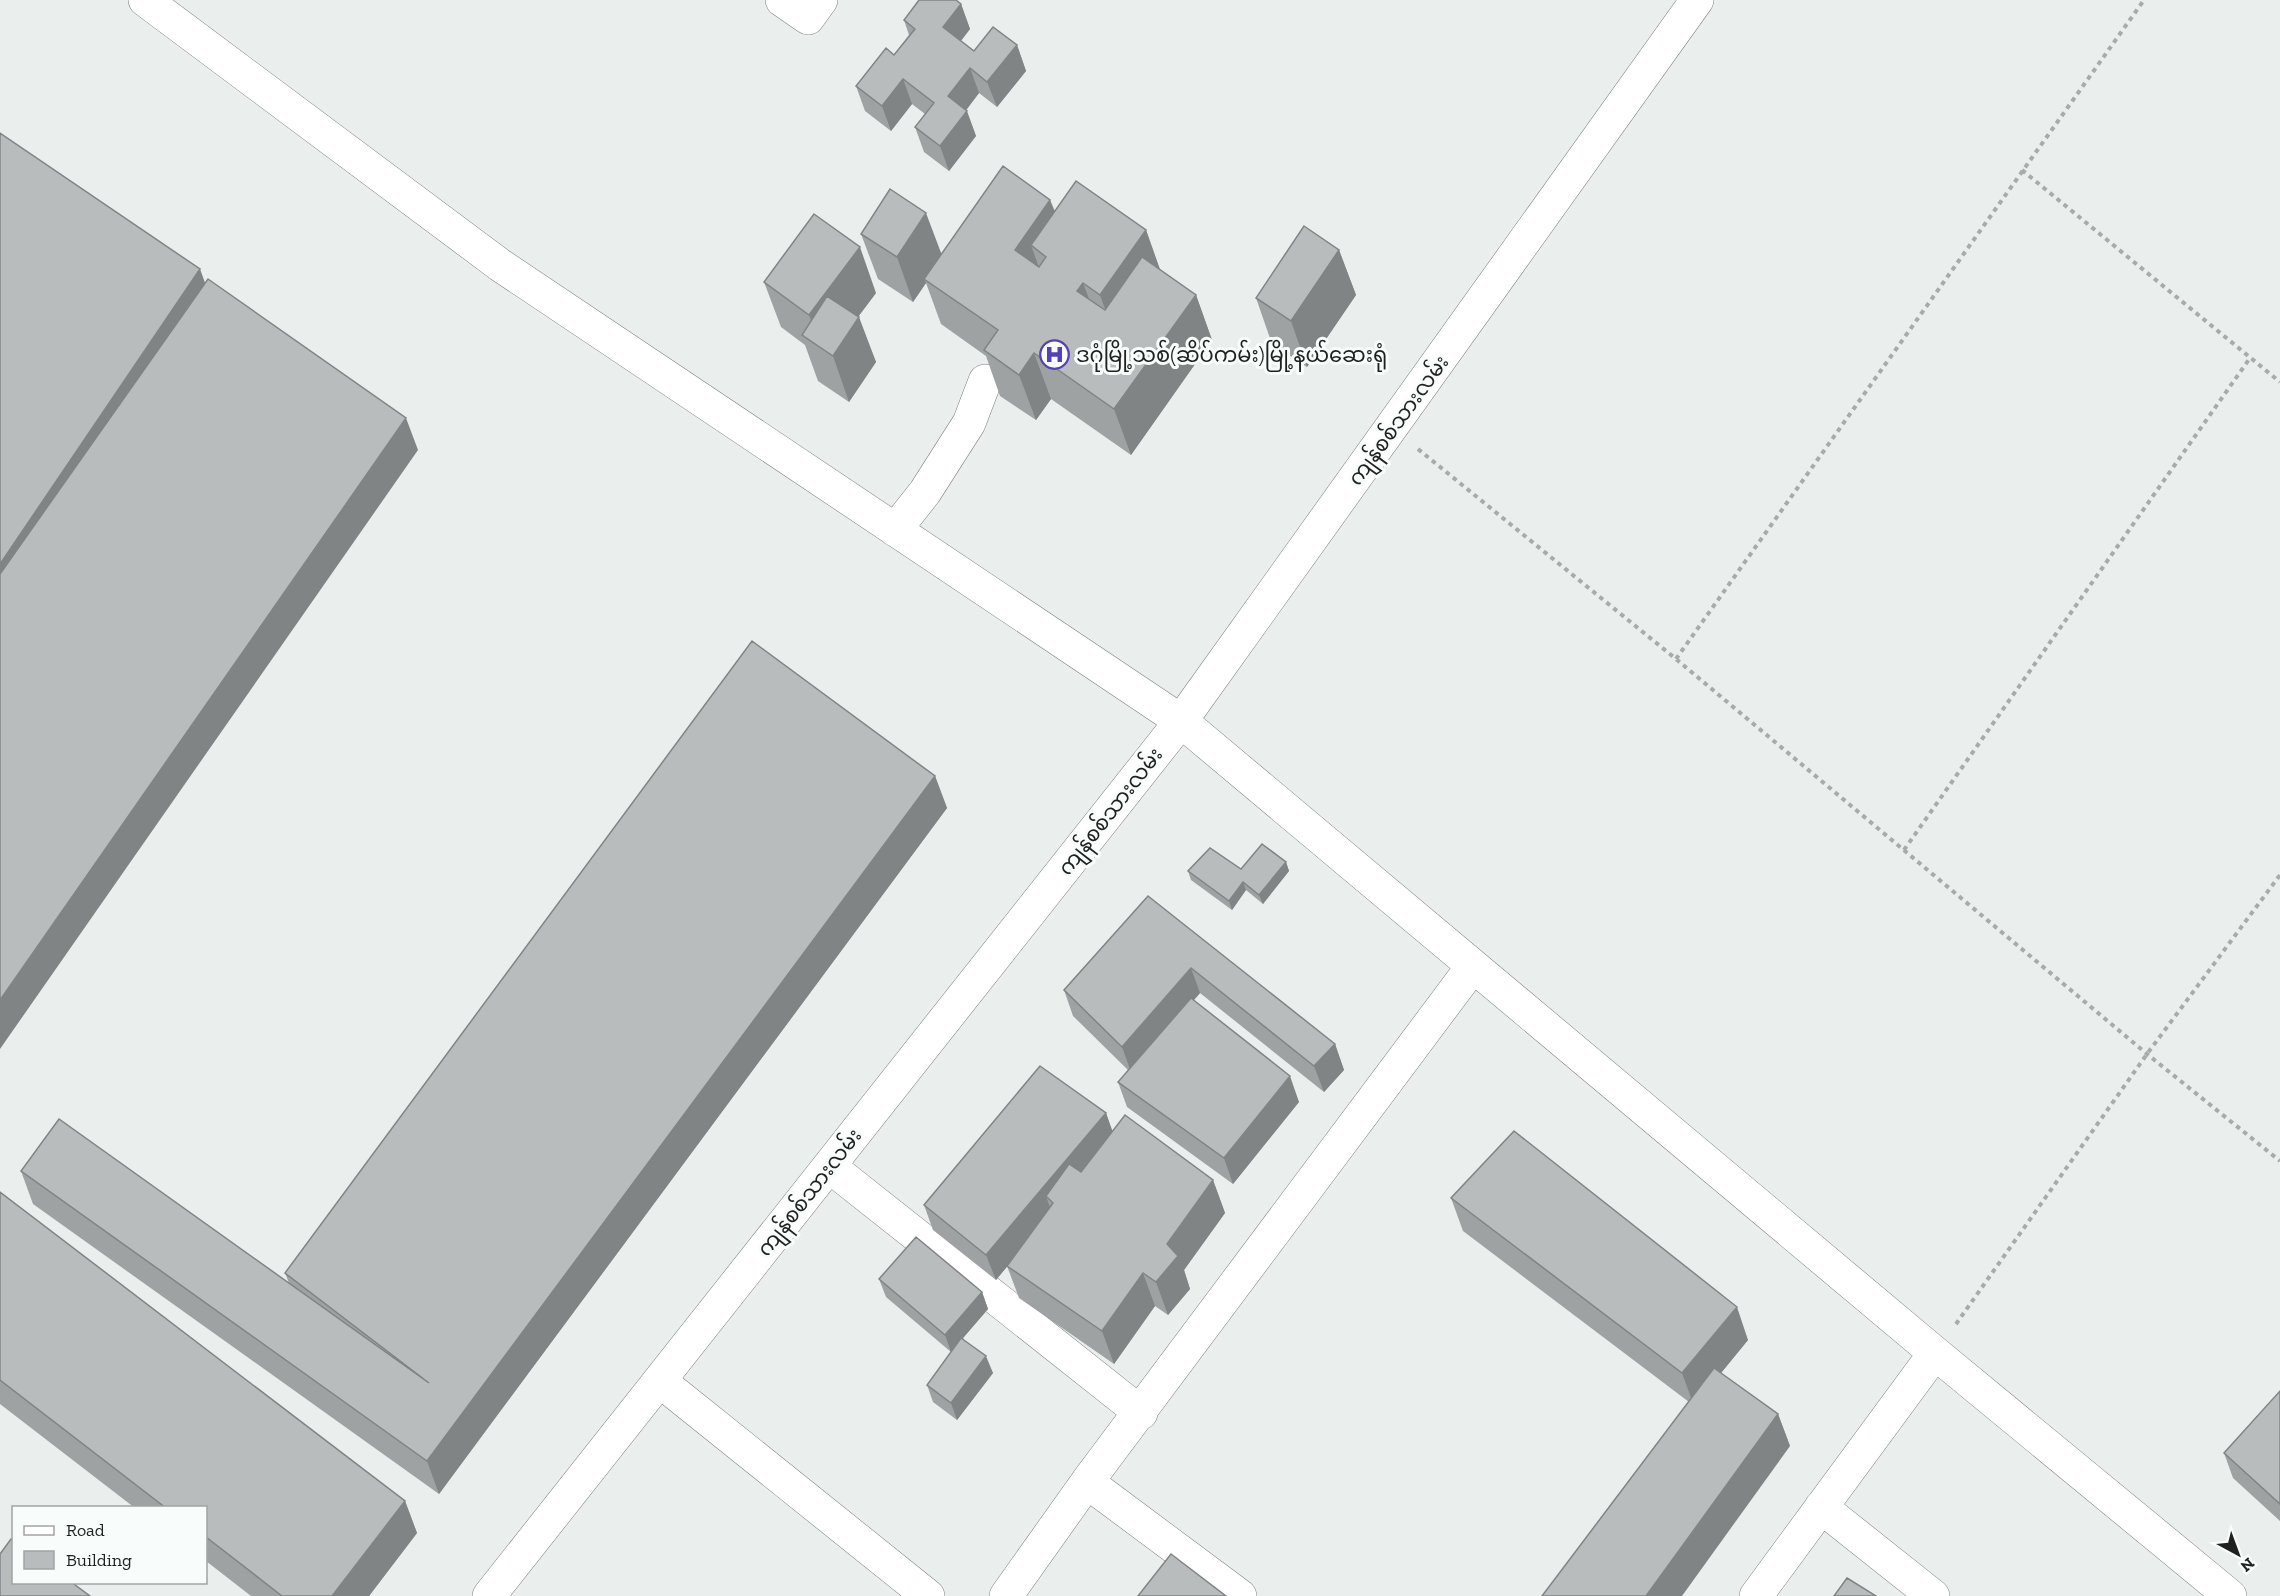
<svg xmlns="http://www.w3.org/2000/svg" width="2280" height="1596" font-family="'Zilla Slab','Noto Sans Myanmar',serif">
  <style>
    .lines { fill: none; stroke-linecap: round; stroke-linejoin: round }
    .minor-casing { stroke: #7e8281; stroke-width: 34 }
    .path { stroke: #a7abaa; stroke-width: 4; stroke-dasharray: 4.5 4.5; stroke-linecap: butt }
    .minor { stroke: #fff; stroke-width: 33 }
    .wall { fill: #9ea2a3 }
    .shaded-wall { fill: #818484 }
    .building { fill: #b8bcbd; stroke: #818484; stroke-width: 1.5 }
    .labels { text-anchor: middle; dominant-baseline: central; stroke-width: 6; stroke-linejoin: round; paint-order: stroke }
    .poi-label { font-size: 21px; fill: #1f2020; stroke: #f8fcfb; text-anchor: start }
    .street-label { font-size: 21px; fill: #1f2020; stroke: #f8fcfb }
  </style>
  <rect width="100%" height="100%" fill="#eaefee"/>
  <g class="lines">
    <defs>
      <path id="minor" d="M145 0 500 265 1181 721 1935 1353 2230 1596
        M782 0 808 18 821 0
        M895 530 925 492 969 423 985 381
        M829 1166 1141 1413
        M660 1381 928 1596
        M1087 1482 1240 1596
        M1821 1507 1933 1596
        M489 1596 1181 721 1697 0
        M1006 1596 1087 1482 1473 966
        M1756 1596 1935 1353"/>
    </defs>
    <use href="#minor" class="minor-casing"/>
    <path class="path" d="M2022 170 2280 382
      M1418 449 1676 659 2147 1054 2280 1161
      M1676 659 2144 0
      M1904 850 2250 358
      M1956 1324 2147 1054 2280 875"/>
    <use href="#minor" class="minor"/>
  </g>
  <path class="wall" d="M961 4 970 29 961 41 974 51 1017 45 1026 71 997 107 979 93 966 110 976 136 949 171 924 152 915 127 925 114 912 104 891 131 865 111 856 86 894 55 909 35 904 20Z
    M1050 200 1055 211 1146 230 1160 270 1196 295 1212 340 1131 455 1051 399 1036 420 1000 396 986 356 941 324 926 283 913 302 878 279 861 234 941 254Z
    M1339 250 1356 295 1307 367 1272 344 1256 298Z
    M764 282 876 293 858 317 876 362 849 402 818 381 805 345 781 327Z
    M935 776 947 808 439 1494 33 1204 21 1171 289 1283 285 1273Z
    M1286 862 1289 871 1263 904 1246 890 1232 910 1191 880 1188 871 1241 869Z
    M1148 896 1335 1044 1344 1070 1324 1092 1200 993 1194 1000 1299 1102 1233 1184 1127 1107 1118 1082 1128 1070 1073 1016 1064 990Z
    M1106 1113 1112 1132 1213 1180 1225 1213 1184 1270 1190 1289 1168 1315 1155 1306 1114 1364 1019 1298 1007 1266 996 1280 933 1230 924 1205Z
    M0 1192 405 1501 417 1533 369 1596H251L206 1561V1508H135L0 1404Z
    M1451 1198 1748 1340 1721 1373 1778 1414 1790 1446 1689 1402 1463 1231Z
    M879 1279 982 1292 988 1309 963 1338 993 1373 957 1420 933 1402 927 1385 951 1352 886 1297Z
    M2280 1391V1521L2233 1478 2224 1453Z"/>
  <path class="shaded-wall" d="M961 4 970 29 952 52 943 27Z
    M1017 45 1026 71 997 107 987 82Z
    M970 68 979 93 958 121 948 96Z
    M903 79 912 104 891 131 882 106Z
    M967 111 976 136 949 171 940 146Z
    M1050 200 1067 245 1046 257 1031 245 1043 279 1015 250Z
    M926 213 943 258 924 279 926 283 913 302 897 257Z
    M1146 230 1162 275 1116 340 1100 295Z
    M860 247 876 293 830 354 822 349 809 315Z
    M1339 250 1356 295 1307 367 1291 321Z
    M200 269 212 302 0 614V564Z
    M1083 283 1100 328 1077 291Z
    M1196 295 1212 340 1131 455 1114 409Z
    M859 317 876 362 849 402 833 356Z
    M1034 353 1051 399 1036 420 1019 375Z
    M406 418 418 450 0 1049V1000Z
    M935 776 947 808 439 1494 427 1461Z
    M1286 862 1289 871 1263 904 1259 895Z
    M1243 882 1246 890 1232 910 1229 901Z
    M1191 968 1200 993 1131 1072 1122 1047Z
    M1335 1044 1344 1070 1324 1092 1314 1066Z
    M1290 1076 1299 1102 1233 1184 1224 1158Z
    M1106 1113 1115 1138 1053 1203 1046 1196 1052 1213 996 1280 986 1255Z
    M1213 1180 1225 1213 1184 1270 1190 1289 1168 1315 1156 1282 1167 1244Z
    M1143 1273 1155 1306 1114 1364 1102 1331Z
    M982 1292 988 1309 951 1352 945 1335Z
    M1737 1307 1748 1340 1694 1406 1682 1373Z
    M986 1356 993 1373 957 1420 951 1403Z
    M1778 1414 1790 1446 1682 1596H1646Z
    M405 1501 417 1533 369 1596H332Z"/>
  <path class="building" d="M919 0H956L961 4 943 27 974 51 993 27 1017 45 987 82 970 68 948 96 967 111 940 146 915 127 934 103 903 79 882 106 856 86 886 48 894 55 915 29 904 20Z
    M0 133 200 269 0 564Z
    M1003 166 1050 200 1015 250 1039 267 1046 257 1031 245 1076 181 1146 230 1100 295 1083 283 1077 291 1105 310 1142 257 1196 295 1114 409 1034 353 1019 375 984 350 998 330 924 279Z
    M890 189 926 213 897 257 861 234Z
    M814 214 860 247 809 315 764 282Z
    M1304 226 1339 250 1291 321 1256 298Z
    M208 279 406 418 0 1000V574Z
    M827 296 859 317 833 356 802 335Z
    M752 641 935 776 427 1461 21 1171 59 1119 429 1383 285 1273Z
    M1262 844 1286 862 1259 895 1243 882 1229 901 1188 871 1210 848 1241 869Z
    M1148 896 1335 1044 1314 1066 1191 968 1122 1047 1064 990Z
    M1191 998 1290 1076 1224 1158 1118 1082Z
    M1040 1066 1106 1113 986 1255 924 1205Z
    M1125 1115 1213 1180 1167 1244 1178 1256 1156 1282 1143 1273 1102 1331 1007 1266 1053 1203 1046 1196 1069 1164 1081 1172Z
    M1514 1131 1737 1307 1682 1373 1451 1198Z
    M0 1192 405 1501 332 1596H282L206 1537V1508H166L0 1380Z
    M916 1237 982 1292 945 1335 879 1279Z
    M961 1338 986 1356 951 1403 927 1385Z
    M1714 1368 1778 1414 1646 1596H1542Z
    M2280 1391V1504L2224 1453Z
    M11 1539 14 1541V1582H71L90 1596H0V1554Z
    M1171 1554 1226 1596H1138Z
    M1847 1578 1876 1596H1834Z"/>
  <defs>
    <symbol id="hospital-ring" viewBox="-11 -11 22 22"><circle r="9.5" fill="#f8fcfb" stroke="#5241b9" stroke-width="1.5"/><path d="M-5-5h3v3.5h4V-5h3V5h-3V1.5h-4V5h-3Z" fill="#5241b9"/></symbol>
  </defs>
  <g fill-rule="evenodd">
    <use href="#hospital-ring" x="1038" y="338" width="33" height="33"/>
  </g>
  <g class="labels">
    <g class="poi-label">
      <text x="1076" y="354">ဒဂုံမြို့သစ်(ဆိပ်ကမ်း)မြို့နယ်ဆေးရုံ</text>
    </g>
    <g class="street-label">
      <text transform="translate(1398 420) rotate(-54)">ကျန်စစ်သားလမ်း</text>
      <text transform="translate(1110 811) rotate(-52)">ကျန်စစ်သားလမ်း</text>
      <text transform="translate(809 1192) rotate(-52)">ကျန်စစ်သားလမ်း</text>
    </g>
  </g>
  <rect x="12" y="1506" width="195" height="78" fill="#f8fcfb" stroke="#a1a4a3" stroke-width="1.5"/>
  <rect x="24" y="1526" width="30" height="9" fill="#ffffff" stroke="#a1a4a3" stroke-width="1.5"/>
  <text x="66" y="1536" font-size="18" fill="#1f2020">Road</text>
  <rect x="24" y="1551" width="30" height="18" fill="#b8bcbd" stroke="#a1a4a3" stroke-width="1.5"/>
  <text x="66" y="1566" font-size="18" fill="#1f2020">Building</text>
  <g transform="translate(2238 1554) rotate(139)" stroke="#f8fcfb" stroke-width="4.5" paint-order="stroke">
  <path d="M0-4.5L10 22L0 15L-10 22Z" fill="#1f2020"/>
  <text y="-9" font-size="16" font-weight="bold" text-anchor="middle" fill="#1f2020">N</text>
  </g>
</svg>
